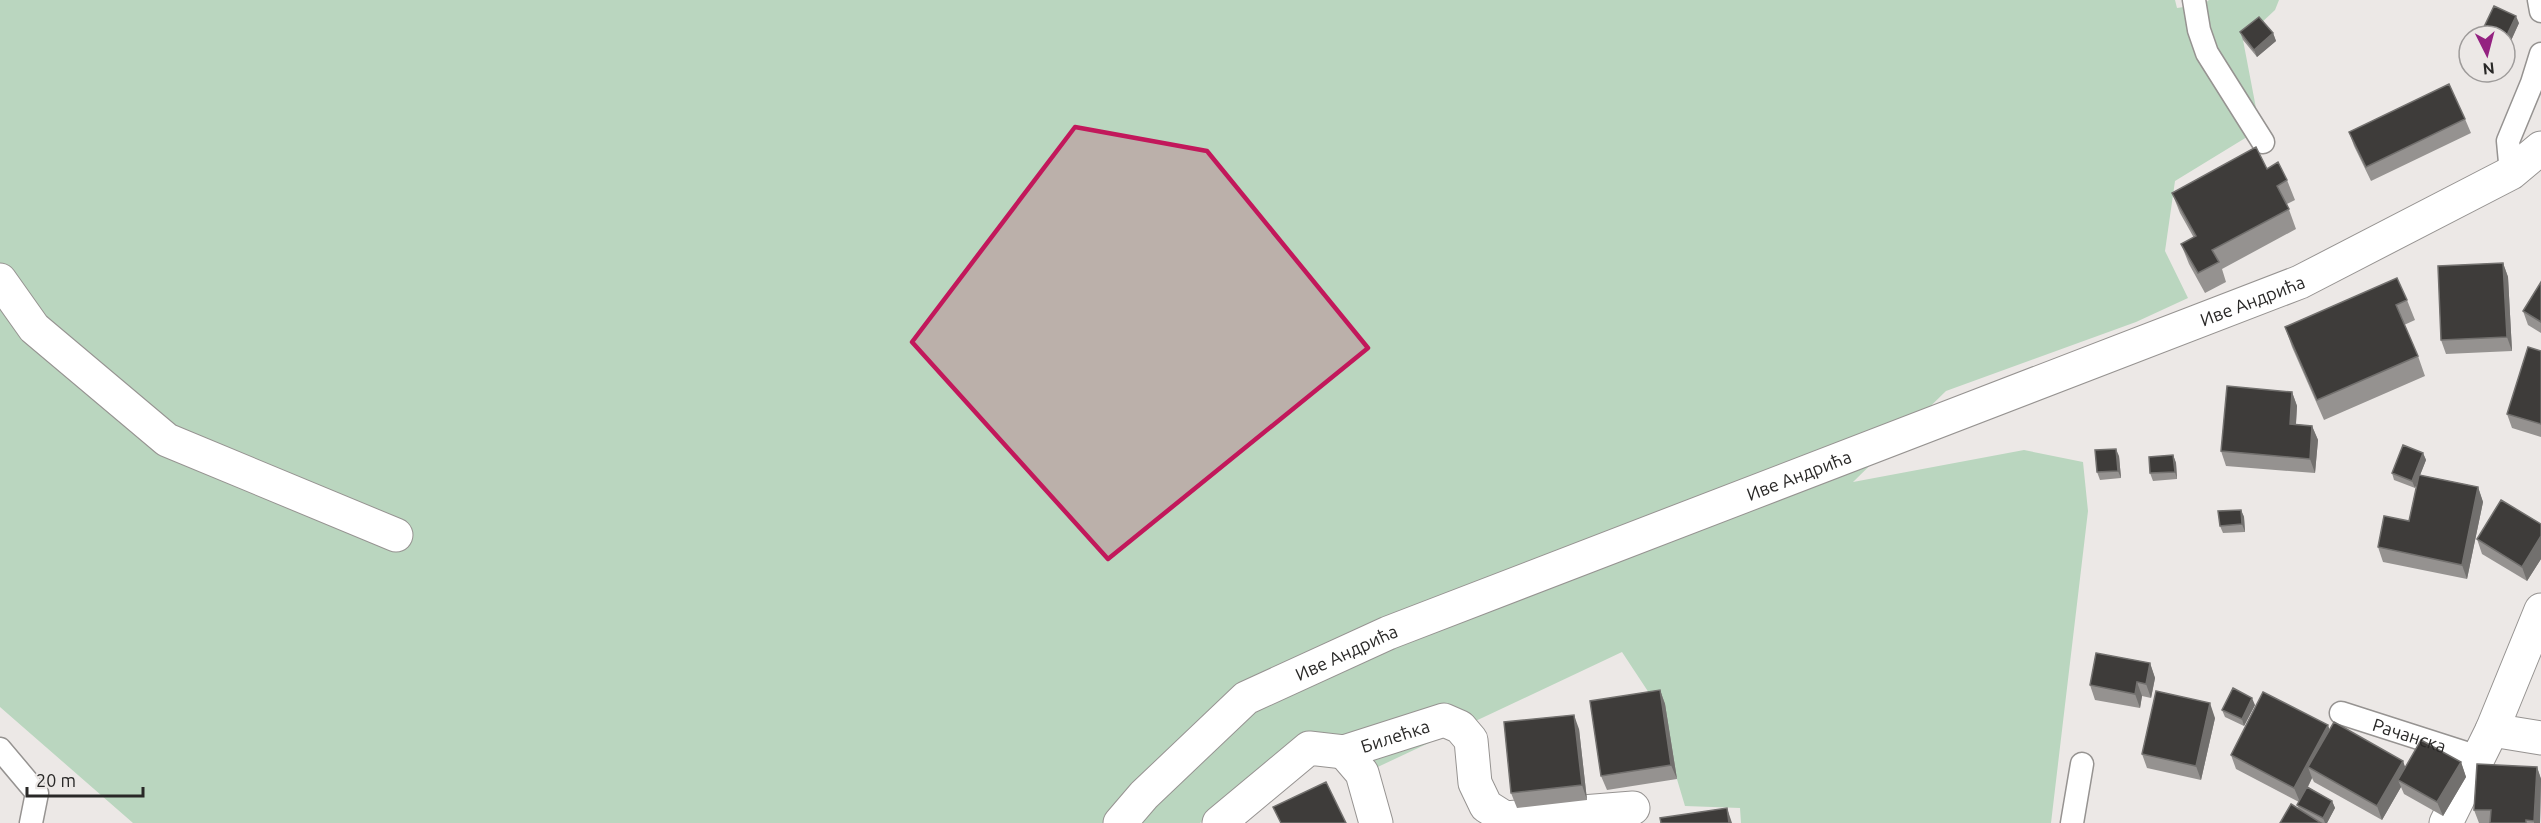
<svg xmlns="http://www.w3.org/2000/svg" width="2541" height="823" font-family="Ubuntu,sans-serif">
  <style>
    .green { fill: #bad6bf }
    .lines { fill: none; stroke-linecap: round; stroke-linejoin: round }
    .lane-casing { stroke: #969391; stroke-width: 25 }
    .street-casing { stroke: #969391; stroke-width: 35 }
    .secondary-casing { stroke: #969391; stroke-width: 35 }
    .lane { stroke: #fff; stroke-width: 22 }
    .street { stroke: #fff; stroke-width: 33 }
    .secondary { stroke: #fff; stroke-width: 33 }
    .wall { fill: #959290 }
    .shaded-wall { fill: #72706e }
    .building { fill: #3e3c3a; stroke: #72706e; stroke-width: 1.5 }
    .marked { fill: #c2185b; fill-opacity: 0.2; stroke: #c2185b; stroke-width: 4.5; stroke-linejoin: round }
    .labels { text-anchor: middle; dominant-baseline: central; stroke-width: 6; stroke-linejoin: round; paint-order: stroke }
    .street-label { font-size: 18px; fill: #292827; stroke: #ece8e6 }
  </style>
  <rect width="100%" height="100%" fill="#ece8e6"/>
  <path class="green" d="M0 0H2175L2177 8 2204 4 2209 0H2279L2275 10 2243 40 2260 129 2175 181 2165 251 2188 298 2136 322 1946 391 1853 482 2024 450 2083 462 2088 511 2051 823H1741L1740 808 1685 806 1653 699 1622 652 1365 773 1295 742 1200 823H133L0 707Z"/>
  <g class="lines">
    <defs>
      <g id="lane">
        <path d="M2194 0 2199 30 2207 53 2263 142"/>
        <path d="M2539 0 2541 11"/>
        <path d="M2511 173 2508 141 2532 83 2541 54"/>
        <path id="s1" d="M2341 713 2478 757"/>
        <path d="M0 749 37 793 31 823"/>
        <path d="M2072 823 2082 764"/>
      </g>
      <g id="street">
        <path d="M0 280 34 328 167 440 396 535"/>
        <path d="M2492 730 2541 738"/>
        <path d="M1344 752 1362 773 1376 823"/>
        <path id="s2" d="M1219 823 1309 748 1344 752 1444 720 1460 727 1471 740 1475 783 1486 806 1505 818 1633 808"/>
        <path d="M2446 823 2492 730 2541 610"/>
      </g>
      <g id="secondary">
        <path id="s3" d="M1120 823 1144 795 1246 698 1388 633 2300 282 2511 173 2541 148"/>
      </g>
    </defs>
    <use href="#lane" class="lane-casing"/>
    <use href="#street" class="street-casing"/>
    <use href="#secondary" class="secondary-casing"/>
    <use href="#lane" class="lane"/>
    <use href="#street" class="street"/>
    <use href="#secondary" class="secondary"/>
  </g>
  <path class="wall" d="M2519 23 2509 45 2505 43V36H2490L2487 35 2484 27Z
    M2240 32 2273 33 2276 41 2257 57 2243 40Z
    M2465 119 2471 133 2371 181 2354 146 2349 132Z
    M2267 169 2287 180 2295 200 2287 204 2296 229 2222 269 2226 282 2205 293 2189 264 2181 244 2194 238 2180 213 2172 193Z
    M2503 263 2508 277 2512 351 2446 354 2441 340Z
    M2541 282V333L2528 325 2523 311Z
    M2407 300 2415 320 2404 325 2418 356 2425 376 2324 420 2292 347 2285 327Z
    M2541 351V437L2512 428 2507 414Z
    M2292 392 2297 406 2296 424 2312 426 2318 440 2315 473 2226 466 2221 451Z
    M2423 453 2426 460 2420 475 2478 487 2483 502 2467 579 2383 562 2378 547 2409 521 2417 483 2415 488 2394 480 2392 473Z
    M2173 455 2176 463 2177 479 2153 481 2150 473Z
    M2119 456 2121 478 2100 480 2097 472Z
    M2241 510 2244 517 2245 532 2223 533 2220 526Z
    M2541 524V559L2527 581 2482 554 2477 539Z
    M2150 663 2155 678 2151 698 2142 696 2140 708 2095 700 2090 685Z
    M1660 690 1665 704 1677 779 1607 790 1601 776Z
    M2255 705 2244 726 2225 717 2222 710Z
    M2215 718 2201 780 2147 768 2142 754Z
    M1579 729 1587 800 1517 808 1511 793Z
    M2330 730 2403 761 2405 768 2461 762 2466 777 2443 816 2404 794 2401 787 2382 820 2314 782 2312 778 2308 787 2332 801 2335 808 2327 823H2280L2299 809 2297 805 2299 802 2236 769 2231 755Z
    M2537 767 2541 779 2540 823H2479L2474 810Z"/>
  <path class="shaded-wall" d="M2516 16 2519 23 2509 45 2506 37Z
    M2273 33 2276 41 2257 57 2254 50Z
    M2503 263 2508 277 2512 351 2507 337Z
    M2292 392 2297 406 2295 438 2290 424Z
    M2312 426 2318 440 2315 473 2310 459Z
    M2116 449 2119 456 2121 478 2118 471Z
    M2423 453 2426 460 2415 488 2412 481Z
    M2173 455 2176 463 2177 479 2175 472Z
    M2478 487 2483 502 2467 579 2462 565Z
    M2241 510 2244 517 2245 532 2242 524Z
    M2541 536V559L2527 581 2522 567Z
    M2150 663 2155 678 2151 698 2146 684Z
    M2137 682 2142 696 2140 708 2135 694Z
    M1660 690 1665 704 1677 779 1671 765Z
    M2252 698 2255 705 2244 726 2242 719Z
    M2210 703 2215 718 2201 780 2196 766Z
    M1574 715 1579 729 1587 800 1582 785Z
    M2328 725 2333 739 2308 767 2312 778 2300 802 2294 788Z
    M2403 761 2408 775 2398 780 2401 787 2382 820 2377 806Z
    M2461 762 2466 777 2443 816 2437 802Z
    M2537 767 2541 779 2540 823H2534V821Z
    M2332 801 2335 808 2327 823H2325L2323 818Z
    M1727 808 1732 823H1729Z"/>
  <path class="building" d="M2494 6 2516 16 2506 37 2484 27Z
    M2259 17 2273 33 2254 50 2240 32Z
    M2449 84 2465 119 2366 167 2349 132Z
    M2256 147 2267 169 2278 162 2287 180 2277 186 2289 209 2212 250 2219 262 2198 273 2181 244 2196 236 2172 193Z
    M2503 263 2507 337 2441 340 2438 266Z
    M2397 278 2407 300 2396 305 2418 356 2317 400 2285 327Z
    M2541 282V322L2523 311Z
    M2528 347 2541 351V424L2507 414Z
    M2227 386 2292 392 2290 424 2312 426 2310 459 2221 451Z
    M2403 445 2423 453 2412 481 2392 473Z
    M2116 449 2118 471 2097 472 2095 450Z
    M2173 455 2175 472 2150 473 2149 457Z
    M2419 475 2478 487 2462 565 2378 547 2384 516 2409 521Z
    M2501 500 2541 524V536L2522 567 2477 539Z
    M2241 510 2242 524 2220 526 2218 511Z
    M2096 653 2150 663 2146 684 2137 682 2135 694 2090 685Z
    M2233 688 2252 698 2242 719 2222 710Z
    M1660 690 1671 765 1601 776 1590 701Z
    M2156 691 2210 703 2196 766 2142 754Z
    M2263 692 2328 725 2294 788 2231 755Z
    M1574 715 1582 785 1511 793 1504 722Z
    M2334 722 2403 761 2377 806 2308 767Z
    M2421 740 2461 762 2437 802 2398 780Z
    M2477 764 2537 767 2534 821 2526 820V823H2490L2491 810H2474Z
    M1326 782 1346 823H1281L1273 807Z
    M2307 787 2332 801 2323 818 2297 805Z
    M2291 804 2321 823H2280Z
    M1727 808 1729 823H1661L1660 818Z"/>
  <path class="marked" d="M1075 127 1207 151 1368 348 1108 559 912 342Z"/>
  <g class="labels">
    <g class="street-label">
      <text stroke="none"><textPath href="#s3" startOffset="1260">Иве Андрића</textPath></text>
      <text stroke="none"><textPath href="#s3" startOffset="774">Иве Андрића</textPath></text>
      <text stroke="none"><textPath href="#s3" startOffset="288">Иве Андрића</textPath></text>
      <text stroke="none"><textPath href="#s2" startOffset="206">Билећка</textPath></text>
      <text stroke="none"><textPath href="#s1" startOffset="72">Рачанска</textPath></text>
    </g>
  </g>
  <g transform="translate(2487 54) rotate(174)"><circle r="28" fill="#ece8e6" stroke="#9e9b9a" stroke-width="1.5"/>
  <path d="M0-4.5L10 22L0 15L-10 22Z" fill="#942281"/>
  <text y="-9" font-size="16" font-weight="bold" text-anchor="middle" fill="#292827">N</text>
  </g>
  <path d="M27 787v9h116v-9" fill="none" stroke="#292827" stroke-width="3"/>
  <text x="36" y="787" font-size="18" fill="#292827" stroke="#ece8e6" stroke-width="4.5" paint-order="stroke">20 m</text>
</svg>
